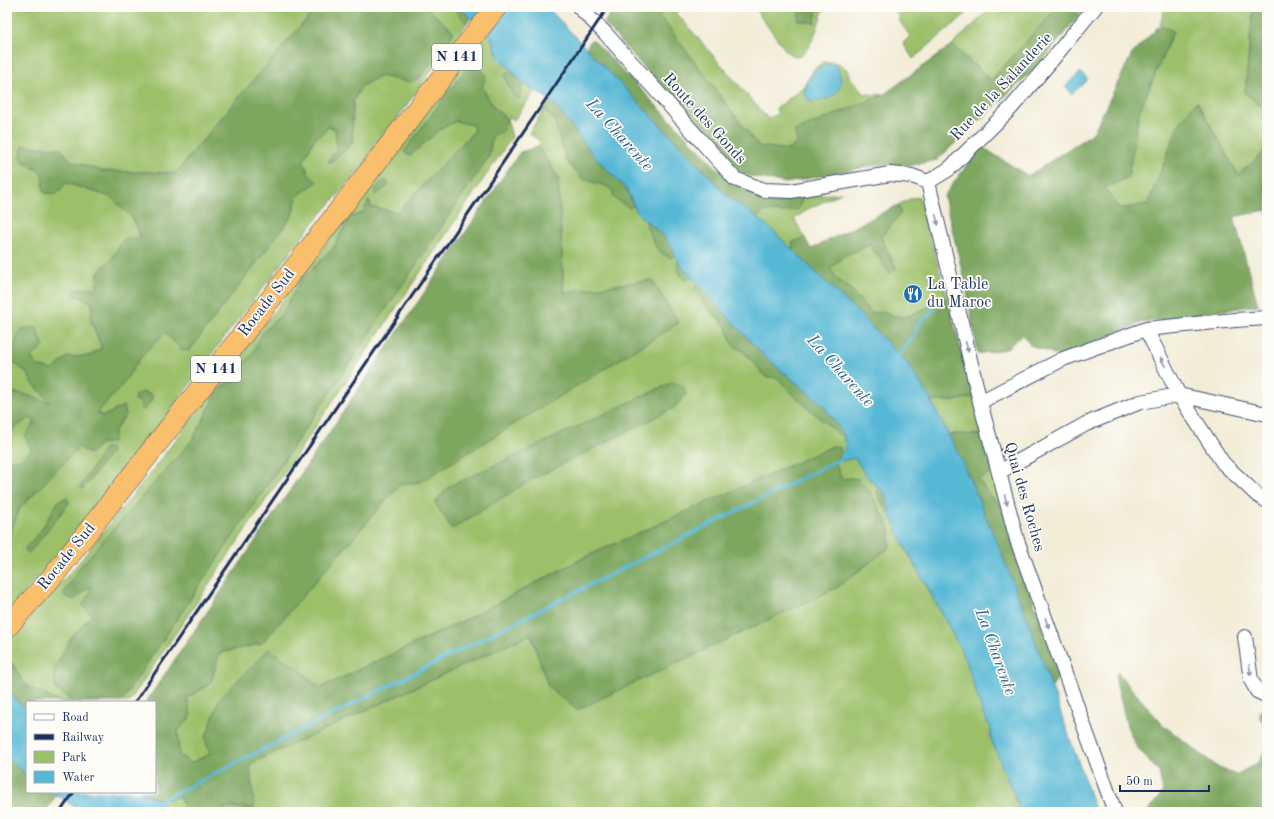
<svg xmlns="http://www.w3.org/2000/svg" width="1274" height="819" font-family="'Old Standard TT',serif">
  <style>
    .green { fill: #9cc06a; stroke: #5c7864 }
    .forest { fill: #7da65e; stroke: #4c6a5e }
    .water { fill: #57b8d5; stroke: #39749a }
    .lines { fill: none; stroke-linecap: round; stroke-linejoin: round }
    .stream { stroke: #57b8d5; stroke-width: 3.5 }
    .minor-casing { stroke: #3b4c70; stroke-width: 16 }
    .highway-casing { stroke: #3b4c70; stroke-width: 22 }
    .minor { stroke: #fff; stroke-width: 14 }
    .highway { stroke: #f9bf6c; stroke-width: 21 }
    .rail { stroke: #1b2f5e; stroke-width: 3 }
    .oneway { fill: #8d97ae }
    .labels { text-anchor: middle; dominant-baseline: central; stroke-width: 3.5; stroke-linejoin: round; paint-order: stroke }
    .shield { fill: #fdfcf7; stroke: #5f6c8c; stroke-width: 1 }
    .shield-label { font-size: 15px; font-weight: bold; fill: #1b2f5e }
    .street-label { font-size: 16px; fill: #1b2f5e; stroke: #fdfcf7 }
    .poi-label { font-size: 16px; fill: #1b2f5e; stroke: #fdfcf7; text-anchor: start }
    .water-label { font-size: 17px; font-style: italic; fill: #305f88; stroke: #fdfcf7 }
  </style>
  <rect width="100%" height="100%" fill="#fdfcf7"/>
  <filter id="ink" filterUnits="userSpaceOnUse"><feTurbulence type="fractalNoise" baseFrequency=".025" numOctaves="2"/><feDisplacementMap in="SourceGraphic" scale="8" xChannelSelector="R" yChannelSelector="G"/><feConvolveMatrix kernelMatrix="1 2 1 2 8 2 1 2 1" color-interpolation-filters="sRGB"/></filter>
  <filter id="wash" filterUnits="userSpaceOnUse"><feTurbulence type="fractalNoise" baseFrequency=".012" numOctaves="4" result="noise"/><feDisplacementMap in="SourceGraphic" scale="16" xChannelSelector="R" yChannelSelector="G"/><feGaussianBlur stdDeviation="0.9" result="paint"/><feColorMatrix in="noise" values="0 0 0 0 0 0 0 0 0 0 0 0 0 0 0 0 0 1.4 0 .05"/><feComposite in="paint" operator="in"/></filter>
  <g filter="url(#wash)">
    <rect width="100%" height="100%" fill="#f3edd8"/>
    <path class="green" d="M7 7H320L313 12 221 118 176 173 102 171 71 161 60 148 20 159 42 173 66 183 111 197 134 220 141 238 123 240 111 260 98 272 97 288 75 295 92 302 91 321 102 348 89 356 67 357 53 370 37 366 31 357 22 329 13 347 7 352Z
      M426 7H459L471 18 428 75 363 166 313 223 226 335 141 451 57 556 7 613V537L9 536 20 508 79 447 113 442 114 432 126 414 123 406 104 416 96 413 119 389 145 352 165 333 181 349 189 351 292 216 297 196 316 182 309 175 303 161 314 140 328 127 335 128 337 149 328 162H332L337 156 348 148 352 142 353 102 361 86 381 76 409 82 454 32Z
      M653 7H671L768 119 778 114 776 109 804 86 814 69 823 62H833L840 64 847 70 851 79 865 94 883 95 795 131 797 143 789 150 758 146Z
      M758 7H825C818 19 810 70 787 52L758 13Z
      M892 7H974L913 59 903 43 910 36 898 19 900 18Z
      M992 7H1058L991 80 952 45Z
      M1165 7H1267V26L1251 29 1245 93 1267 111V150L1238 175 1197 101 1178 126 1148 204 1119 209 1104 187 1128 177 1139 112 1173 32 1160 25Z
      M489 31 498 57 523 83 535 91 514 120 509 117 507 119 512 137 129 702H121L489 156 492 136 507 119 495 109 482 87 410 155 439 130 456 121 473 125 474 131 398 212 371 207 370 201 363 213 350 217 333 249 301 280 281 315 264 331 251 356 217 393 193 439 91 586 92 615 71 638 56 689 73 702H59L25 685 13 665 7 662V643L76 566 148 476Z
      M550 100 627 190 637 213 662 234 672 247 678 262 844 435 845 450 839 456 842 461 855 458C862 469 868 480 879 487L877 493 891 512 889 515 894 520 904 546 947 623 966 660 983 714 991 728V739L1021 812H224L222 808H254L250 764 531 634 548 686 836 588 890 547V528L850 478 842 480 835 463 833 446 585 557 467 619 320 688 300 670 269 650 211 754 191 763 179 755 178 730 191 716 187 698 210 684 220 653 262 643 400 484 420 481 679 323 652 280 564 292 558 177 538 147 541 142 529 133Z
      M841 193 810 208 794 219 805 238 793 242 792 249 767 225 756 218 764 211 784 212 798 209 803 197Z
      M919 197 947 298 906 317 893 316 886 312 871 313 850 289 837 279 830 268 844 256 870 245 890 273 896 268 881 237 901 213 898 205 912 198Z
      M7 357 26 372 33 383 51 403 24 394 7 392Z
      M974 397 982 435 957 434 949 435 931 401H953Z
      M29 418 35 422 31 450 22 459 7 461V434Z
      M993 472 1001 506 990 496 978 479Z
      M179 796 185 808 189 812H166L162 808 163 799 168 800Z"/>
    <path class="forest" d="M320 7H426L454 32 443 50 418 79 409 82 381 76 361 86 353 102 352 142 348 148 337 156 332 162H328L337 149 335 128 328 127 314 140 303 161 309 175 317 182 297 196 292 216 189 351 181 349 165 333 145 352 119 389 97 413 104 416 124 406 126 414 114 432 113 442 100 444 89 454 79 447 20 508 9 536 7 537V461L22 459 31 450 25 436 35 422 29 418 7 434V392L24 394 50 403 33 383 26 372 7 357V352L13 347 22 329 36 327 44 346 31 357 37 366 53 370 67 357 89 356 102 348 91 321 92 302 75 295 74 289 97 288 98 272 111 260 123 240 141 237 134 220 111 197 66 183 57 194 44 193 42 173 20 159 23 146 60 148 71 161 102 171 176 173 221 118 313 12Z
      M453 7H459L471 18 467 23 453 9Z
      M614 7H653L758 146 789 150 797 143 795 131 883 95 952 45 991 80 1058 7H1085L1041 63 937 160 908 166 881 164 786 183 745 175 723 156 604 23Z
      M795 7H817L815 23 798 20 799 12Z
      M1254 7H1267V111L1245 93 1251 28Z
      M1160 25 1173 31 1139 112 1128 177 1105 188 1119 209 1148 204 1178 126 1197 101 1238 175 1267 150V213L1265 210 1234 217 1258 305 1140 323 1060 356 1030 345 1023 334 1006 349 978 354 966 287 944 196 981 146 1028 176 1093 133 1132 54Z
      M592 39 719 170 766 196 803 197 798 209 784 212 764 211 756 218 728 196 586 48Z
      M471 63 482 68 486 77 482 87 495 109 507 119 503 131 492 136 489 156 121 702H73L56 689 53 671 71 638 92 615 82 605 91 592V586L74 600 63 595 79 568 193 439 217 393 251 356 264 331 281 315 301 280 333 249 350 217 363 213 369 200 371 207 398 212 474 131 473 125 456 121 439 130 410 156 404 152 451 88Z
      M511 71 523 83 519 98 514 97 507 83 505 74Z
      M550 100 554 103 595 157 627 190 633 205 630 208 614 198 612 190 606 186 583 179 566 161 554 120 544 109Z
      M538 147 558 177 564 292 652 280 679 323 420 482 400 484 262 643 220 653 210 684 187 698 191 716 178 731 179 755 191 763 210 754 205 739 220 698 269 649 300 670 320 688 467 619 585 557 833 446 841 448 835 463 842 479 850 478 858 479 869 490 890 528V547L836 588 577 710 548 686 531 634 250 764 254 808H223L224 812H189L185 808 179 796C163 802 156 800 141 792H155V702H146L520 152Z
      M386 180 389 185 376 195 374 192 380 183Z
      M898 205 901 213 881 237 896 268 890 274 870 245 844 256 830 268 837 279 850 289 871 313 886 312 893 316 906 317 947 298 974 397 953 401H931L907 363 792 249 793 242 805 238 811 249Z
      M646 221C659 231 669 240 676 255L670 258 657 249 647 228Z
      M678 262 691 275 689 279 685 281 678 271Z
      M698 283 764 356 823 405 844 435H840C819 417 796 400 778 378L766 377 745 353 732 344 727 328 707 307 695 288Z
      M673 382 683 386 686 395 674 408 529 481 452 529 435 503 448 487Z
      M143 392 152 395V400L143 411 140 407 141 403 134 399 136 394Z
      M957 434 982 435 993 472 978 479 990 496 1001 506 1059 675 1052 687C1020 602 989 516 949 435Z
      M105 448H110L111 452 83 489 80 487Z
      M879 487 884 491 891 512 887 511 877 493Z
      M67 498 69 503 29 553 25 550 26 547 40 532 59 500Z
      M7 662 13 664 25 685 59 702H27V709L22 706 7 690Z
      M1117 672 1163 725 1219 768 1236 775 1259 762 1267 746V806L1264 812H1147L1163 792 1159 772 1136 746 1127 726 1116 681Z
      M1267 708V725L1260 719 1259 711Z
      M7 758 27 775V792H53L57 794 45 812H7Z"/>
    <path class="water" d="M459 7H547L728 196 767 225 860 315 907 363 931 401 960 457 999 547 1034 637 1096 812H1021L991 739V728L983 714 966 660 947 623 899 535 894 520 889 515 891 512 884 491 875 484 865 474 855 458 842 461 839 456 845 450 844 435 823 405 764 356 678 262 672 247 662 234 637 213 627 190 595 157 554 103 523 82 498 57 490 32 471 18Z
      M830 64 837 66C847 89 836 100 812 102L808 100 804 91C811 77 814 66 830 64Z
      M1081 72 1088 79 1072 94 1065 86Z
      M7 690 22 706 27 709V775L7 758Z
      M53 792H141L153 799H163L162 808 166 812H82Z"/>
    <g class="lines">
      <path class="stream" d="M900 355 907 343 914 335 920 322 935 310
        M160 801 844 457"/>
    </g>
  </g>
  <g filter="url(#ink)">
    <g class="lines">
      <defs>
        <path id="minor" d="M579 7 605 33 735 179 764 190 791 191 890 174 912 176 928 182
          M928 182 980 402 1017 540 1115 812
          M928 182 949 169 1011 108 1051 61 1095 7
          M1146 329 1179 395 1223 463 1257 495 1267 501
          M980 402 1063 359 1146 329 1235 320 1267 318
          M999 472 1086 424 1140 402 1179 395 1267 414
          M1245 637 1251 680 1257 691 1267 696"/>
        <path id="highway" d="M7 627 53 576 269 301 496 7"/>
      </defs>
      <use href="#minor" class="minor-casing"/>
      <use href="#highway" class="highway-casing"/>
      <use href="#minor" class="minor"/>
      <use href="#highway" class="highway"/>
      <path class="rail" d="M135 702 519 139 608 7
        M60 812 74 792"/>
    </g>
    <defs><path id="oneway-solid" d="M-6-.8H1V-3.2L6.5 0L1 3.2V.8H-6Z"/></defs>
    <g class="oneway">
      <use href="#oneway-solid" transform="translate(937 220) rotate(76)"/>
      <use href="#oneway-solid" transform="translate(967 347) rotate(76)"/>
      <use href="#oneway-solid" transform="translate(1163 362) rotate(-117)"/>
      <use href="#oneway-solid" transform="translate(1006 500) rotate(75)"/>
      <use href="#oneway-solid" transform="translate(1047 623) rotate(70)"/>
      <use href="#oneway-solid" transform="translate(1250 670) rotate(82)"/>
    </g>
  </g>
  <defs>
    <symbol id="restaurant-disc" viewBox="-11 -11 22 22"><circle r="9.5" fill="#1f6fb2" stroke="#fdfcf7"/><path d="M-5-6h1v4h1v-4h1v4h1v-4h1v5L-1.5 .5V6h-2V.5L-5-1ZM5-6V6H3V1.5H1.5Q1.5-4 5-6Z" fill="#fff"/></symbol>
  </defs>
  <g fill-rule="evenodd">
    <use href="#restaurant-disc" x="902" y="283" width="22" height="22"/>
  </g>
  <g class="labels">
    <g class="shield">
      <rect x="432" y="44" width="50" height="26" rx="3"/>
      <rect x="191" y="356" width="50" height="26" rx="3"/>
    </g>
    <g class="shield-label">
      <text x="457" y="57">N 141</text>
      <text x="216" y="369">N 141</text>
    </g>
    <g class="street-label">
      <text transform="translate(1002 87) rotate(-47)">Rue de la Salanderie</text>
      <text transform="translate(704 119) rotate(48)">Route des Gonds</text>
      <text transform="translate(267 303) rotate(-52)">Rocade Sud</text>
      <text transform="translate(1024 497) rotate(74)">Quai des Roches</text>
      <text transform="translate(67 557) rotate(-51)">Rocade Sud</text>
    </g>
    <g class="poi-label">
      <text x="927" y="285">La Table<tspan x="927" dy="18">du Maroc</tspan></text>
    </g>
    <g class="water-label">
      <text transform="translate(619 135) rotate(48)">La Charente</text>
      <text transform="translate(840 371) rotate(48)">La Charente</text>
      <text transform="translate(995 652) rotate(70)">La Charente</text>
    </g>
  </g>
  <rect width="1274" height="819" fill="none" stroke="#fdfcf7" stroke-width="24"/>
  <rect x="26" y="701" width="130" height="92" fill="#fdfcf7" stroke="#a3aaba"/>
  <rect x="34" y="714" width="20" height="6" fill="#ffffff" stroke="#a3aaba"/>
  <text x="62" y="721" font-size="12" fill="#1b2f5e">Road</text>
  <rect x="34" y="734" width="20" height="6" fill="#1b2f5e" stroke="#a3aaba"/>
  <text x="62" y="741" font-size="12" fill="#1b2f5e">Railway</text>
  <rect x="34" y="751" width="20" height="12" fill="#9cc06a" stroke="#a3aaba"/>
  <text x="62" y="761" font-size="12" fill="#1b2f5e">Park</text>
  <rect x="34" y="771" width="20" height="12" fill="#57b8d5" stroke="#a3aaba"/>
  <text x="62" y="781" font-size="12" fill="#1b2f5e">Water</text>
  <path d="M1120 785v6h89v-6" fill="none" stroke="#1b2f5e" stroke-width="2"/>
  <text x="1126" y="785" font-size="12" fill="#1b2f5e" stroke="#fdfcf7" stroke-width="3" paint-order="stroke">50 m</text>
</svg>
